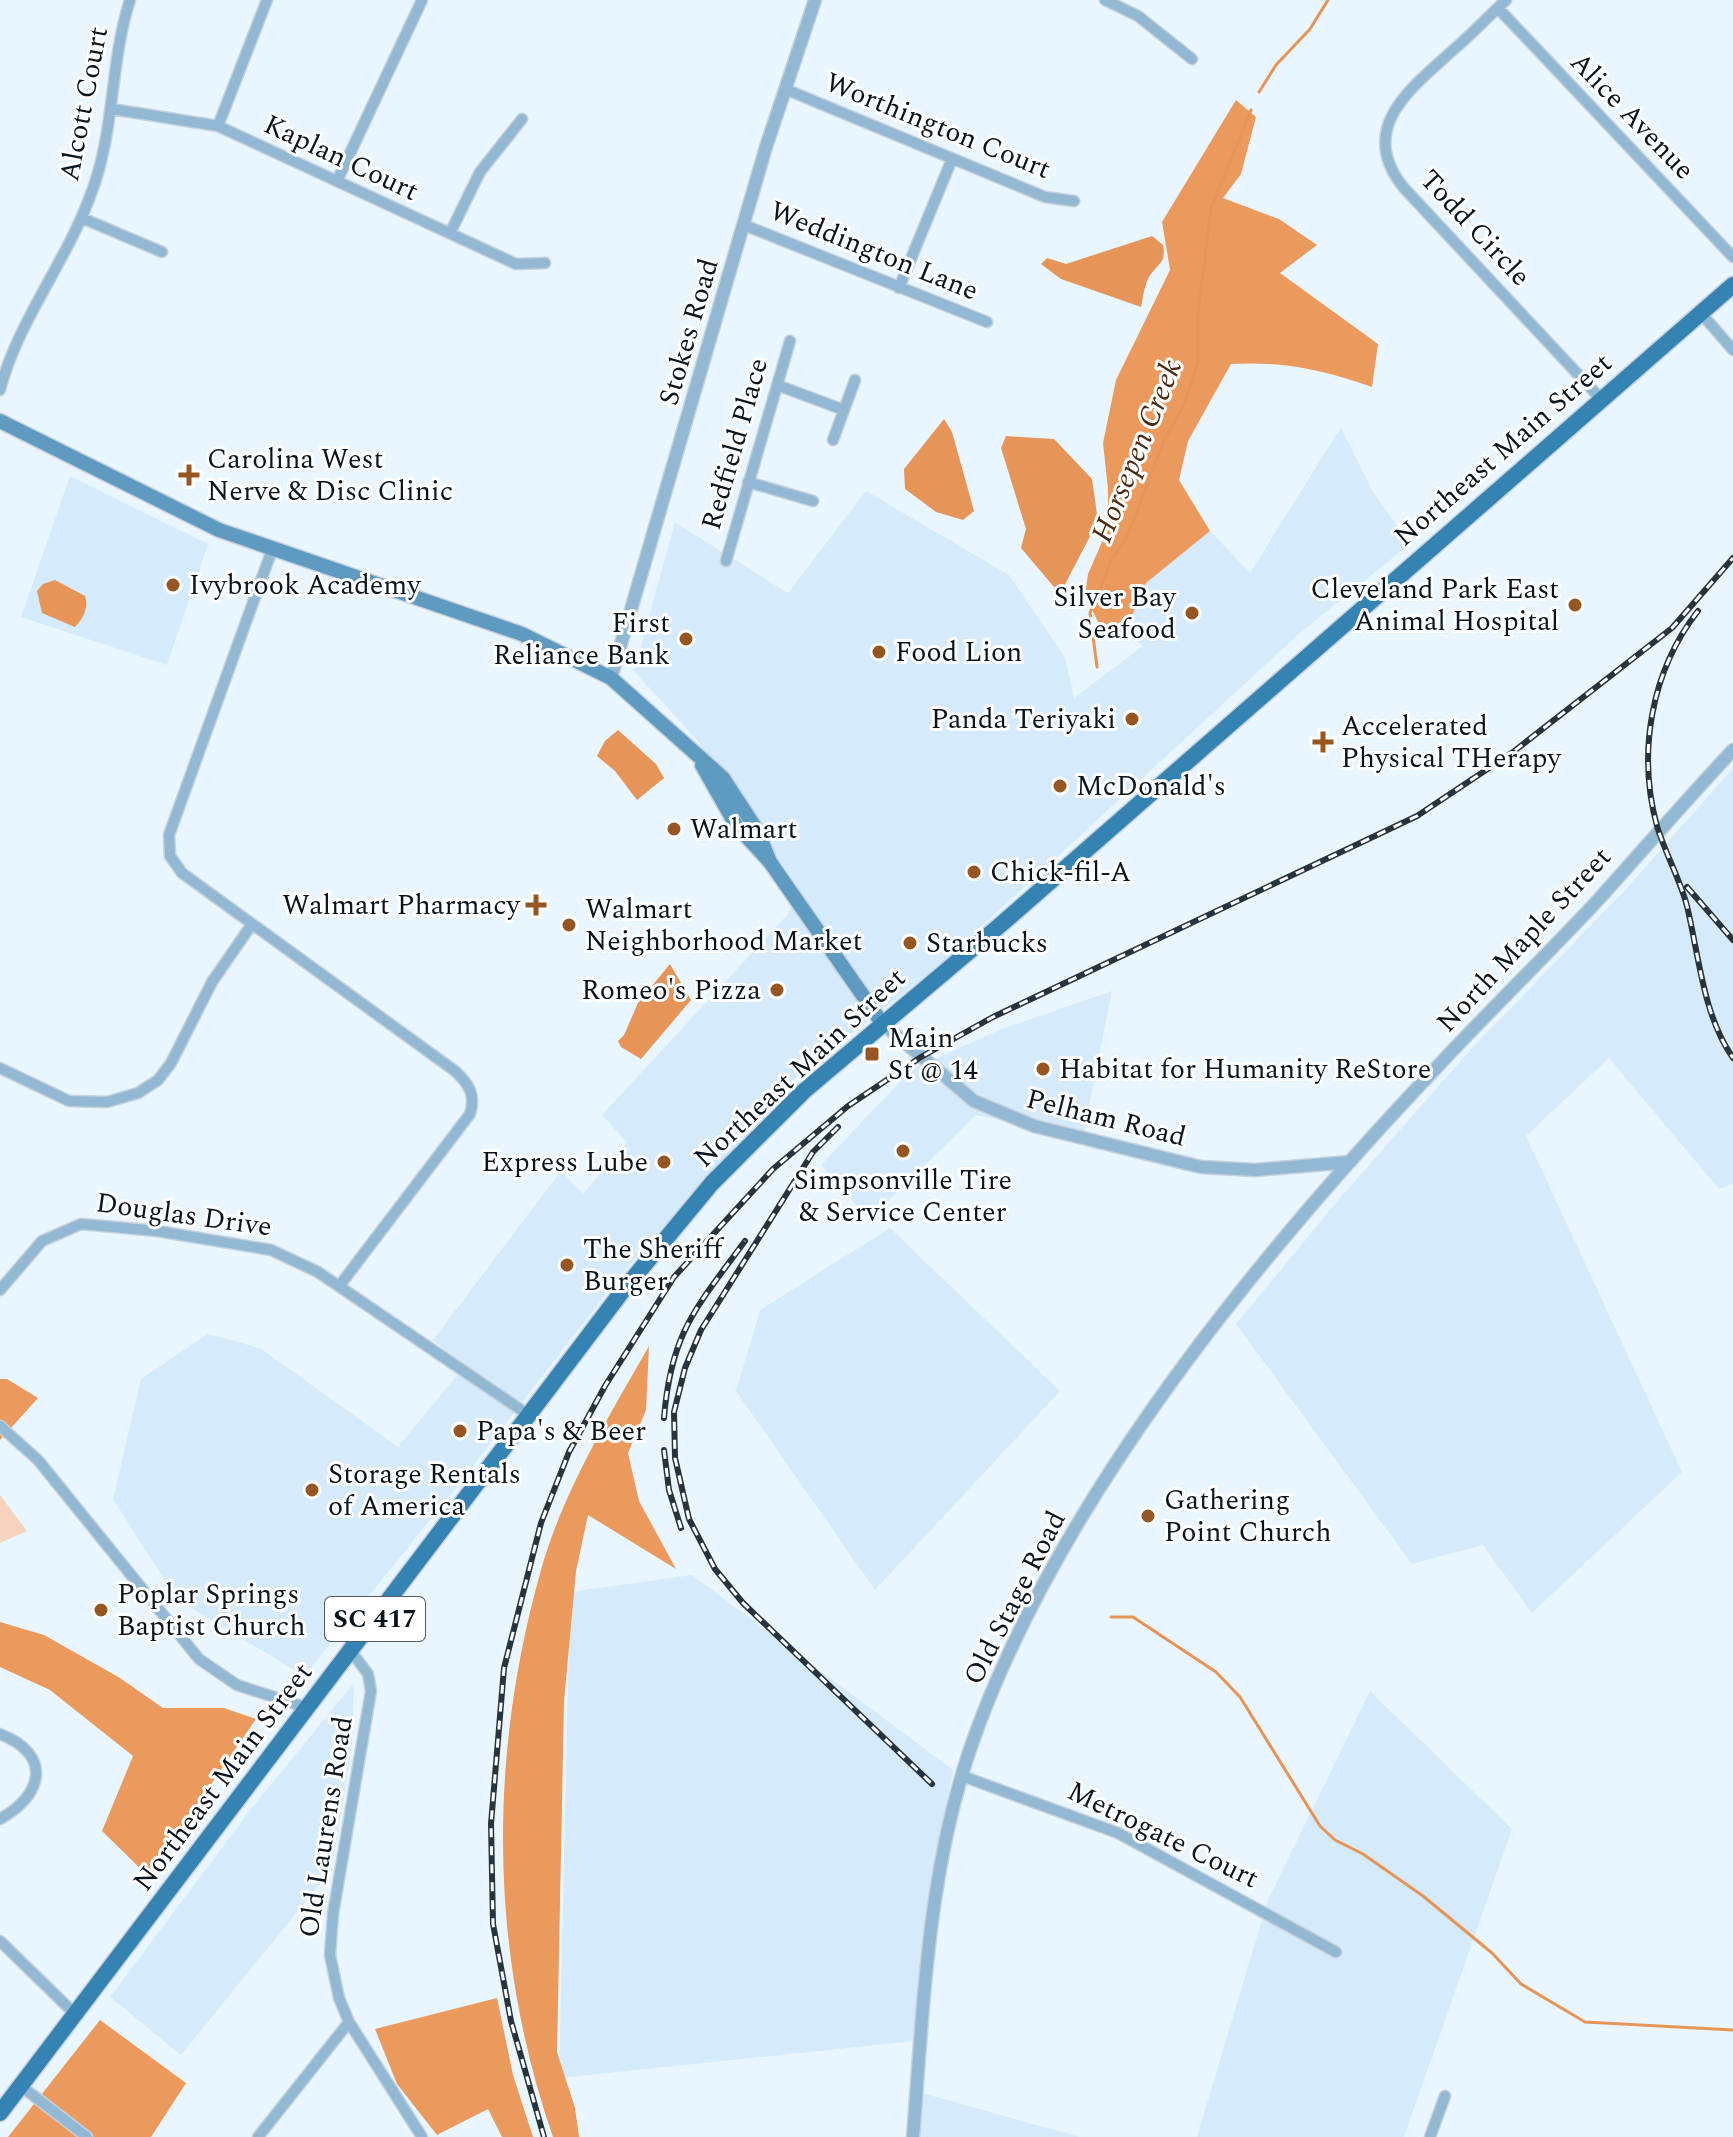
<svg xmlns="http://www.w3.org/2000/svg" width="1733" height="2137" font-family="Spectral,serif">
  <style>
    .built { fill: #d5ebfb }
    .green { fill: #f5d3bc }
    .forest { fill: #eb995d }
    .water { fill: #e69458 }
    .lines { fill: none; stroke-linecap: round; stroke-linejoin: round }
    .stream { stroke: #e69458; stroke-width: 3 }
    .minor-casing { stroke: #c6d2db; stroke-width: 13 }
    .tertiary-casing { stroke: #c6d2db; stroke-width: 15 }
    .secondary-casing { stroke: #c6d2db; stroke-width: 17 }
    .primary-casing { stroke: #c6d2db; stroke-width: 19 }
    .minor { stroke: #92b8d3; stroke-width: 10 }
    .tertiary { stroke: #92b8d3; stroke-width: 12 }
    .secondary { stroke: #5f9ac1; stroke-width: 14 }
    .primary { stroke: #3483b3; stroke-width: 16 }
    .rail-casing { stroke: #28333b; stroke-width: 6 }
    .rail { stroke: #fff; stroke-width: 3; stroke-dasharray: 9; stroke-linecap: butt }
    .poi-dot { fill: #965521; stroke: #fff; stroke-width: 3 }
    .labels { text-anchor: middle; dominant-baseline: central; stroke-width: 6; stroke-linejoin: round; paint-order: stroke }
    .shield { fill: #fff; stroke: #535a60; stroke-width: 2 }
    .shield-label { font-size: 26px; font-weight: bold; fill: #09141c }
    .street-label { font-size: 28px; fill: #09141c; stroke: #fff }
    .poi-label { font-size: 28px; fill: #09141c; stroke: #fff; text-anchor: start }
    .water-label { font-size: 30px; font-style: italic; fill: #4b2a11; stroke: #fff }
  </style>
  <rect width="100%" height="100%" fill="#eaf6ff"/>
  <path class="built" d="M1341 427 1373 492 1410 544 1302 631 944 961 792 1081 616 1281 451 1494 304 1676 177 1599 113 1499 141 1379 208 1334 260 1348 398 1447 465 1366 433 1340 561 1171 583 1194 627 1142 602 1115 788 914 798 887 696 739 634 671 675 522 788 593 866 491 1009 575 1065 658 1074 698 1143 646 1126 630 1145 583 1210 531 1250 573Z
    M70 476 208 544 167 665 21 617Z
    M1733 768V1184L1719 1189 1609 1058 1526 1136 1682 1472 1532 1613 1483 1545 1412 1564 1236 1324 1340 1198 1472 1048 1626 889Z
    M1112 991 1083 1136 976 1115 869 1220 821 1165 912 1069 1002 1029Z
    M890 1228 1060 1391 875 1590 736 1391 760 1310Z
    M692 1575 953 1770 935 1863 915 2041 559 2078 570 1592Z
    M354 1683 352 1745 332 1869 181 2055 110 1997 251 1809Z
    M1370 1691 1512 1829 1404 2137H1197L1268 1900Z
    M922 2093 1080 2137H920Z"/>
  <path class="green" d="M0 1495 27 1531 0 1543Z"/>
  <path class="forest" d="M1236 100 1256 117 1241 174 1223 198 1279 219 1317 245 1280 273 1378 344 1372 387C1324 370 1282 361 1231 364L1188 441 1179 480 1210 531 1146 583 1126 630 1101 628 1085 595 1088 574 1108 528V489L1103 443 1116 380 1170 270 1162 222Z
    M649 1346 646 1410 628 1453 639 1501 676 1569 588 1515 576 1571 564 1701 557 2052 575 2108 579 2137H553C489 1953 488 1757 541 1570 562 1494 610 1414 649 1346Z
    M0 1379H7L38 1398 0 1440Z
    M0 1622 44 1635 120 1678 163 1708H224L256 1719 148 1876 102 1831 133 1756 50 1690 0 1667Z
    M497 1998 513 2075 533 2137H502L488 2109 437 2135 397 2084 375 2029Z
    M100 2020 186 2083 151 2137H8Z"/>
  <path class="water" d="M1152 236 1163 245C1166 262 1160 262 1151 274 1145 281 1143 297 1141 307L1061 279 1041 264 1047 258 1066 264Z
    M944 419 952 432 974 511 963 520 936 512 905 489 904 469Z
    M1006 436 1054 439 1092 479 1098 521 1060 594 1021 548 1026 529 1001 448Z
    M55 580 85 596C89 609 83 618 75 627L42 613 37 591 43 584Z
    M618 730 656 764 664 778 637 800 615 771 597 756 605 741Z
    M670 964 691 1000 641 1059 621 1047 618 1041 624 1035 638 1003Z"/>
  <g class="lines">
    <path class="stream" d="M1259 92 1276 65 1310 29 1328 0
      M1097 667 1090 613 1112 559 1127 537 1165 438 1182 409 1191 385 1198 362V314L1211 208 1251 110
      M1111 1617H1133L1216 1672 1240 1697 1320 1826 1335 1840 1363 1854 1423 1896 1492 1953 1521 1984 1585 2022 1733 2030"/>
    <defs>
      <path id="minor" d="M1105 0 1138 16 1192 59
        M1506 0C1488 17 1471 35 1452 51 1410 89 1356 129 1404 188L1601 399
        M1498 8 1733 257
        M785 89 1045 197 1074 201
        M112 109 218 126 516 264 545 263
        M218 126 267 0
        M337 181 422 0
        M82 218 162 252
        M744 225 987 322
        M450 233 480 172 522 119
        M899 288 952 159
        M1700 312 1733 350
        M777 385 844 410
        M0 390C18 320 68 260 92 191 115 130 110 62 130 0
        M833 440 855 380
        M748 482 813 501
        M272 550 169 835 170 856 182 873 455 1071C469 1084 476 1095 470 1114L340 1285
        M726 561 790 341
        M0 1068 69 1101 107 1102 138 1093 158 1080 171 1063 212 982 252 924
        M0 1290 42 1241 81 1224 157 1231 271 1250 318 1272 530 1416
        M0 1426 38 1460 199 1659 237 1685 308 1708
        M351 1651 368 1674 371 1691 333 1914 330 1955 339 1998 349 2022 422 2137
        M0 1734C52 1754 44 1795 0 1819
        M962 1776 1118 1833 1336 1952
        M0 1941 75 2014
        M21 2086 87 2137
        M258 2137 349 2022
        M1430 2137 1445 2096"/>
      <path id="tertiary" d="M611 678 766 147 815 0
        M882 1023 974 1101 1034 1126 1201 1167 1255 1170 1350 1162
        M913 2137C924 1999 928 1858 978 1727 1067 1489 1263 1250 1437 1067 1490 1010 1546 956 1599 899 1644 849 1687 799 1733 750"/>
      <path id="secondary" d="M0 421 219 530 522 634 611 678 723 778 757 830 770 862
        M702 765 736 825 770 862 882 1023"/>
      <path id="primary" d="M0 2113 621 1293 712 1183 804 1091 998 927 1733 285"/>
    </defs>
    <use href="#minor" class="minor-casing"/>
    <use href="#tertiary" class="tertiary-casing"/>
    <use href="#secondary" class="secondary-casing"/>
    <use href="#primary" class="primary-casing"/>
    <use href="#minor" class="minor"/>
    <use href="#tertiary" class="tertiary"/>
    <use href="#secondary" class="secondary"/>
    <use href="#primary" class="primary"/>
    <defs>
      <path id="rail" d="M1698 611C1651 671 1637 753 1657 826 1665 853 1680 879 1687 906 1699 956 1703 1015 1733 1058
        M1687 887 1733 940
        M838 1127 813 1152 701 1330 685 1368 674 1412 675 1458 689 1519 715 1569 743 1603 932 1784
        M664 1418C671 1332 696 1308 745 1241
        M664 1450 669 1490 681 1528
        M544 2137 511 2021 493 1924 491 1824 504 1668 541 1523 569 1452 605 1386 674 1277 773 1169 848 1106 921 1057 993 1017 1417 816 1513 752 1672 628 1733 558"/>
    </defs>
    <use href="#rail" class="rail-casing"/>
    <use href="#rail" class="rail"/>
  </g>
  <g class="poi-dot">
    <path d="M185 463h8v8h8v8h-8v8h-8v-8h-8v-8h8z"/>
    <circle cx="173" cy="585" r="8"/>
    <circle cx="1575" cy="605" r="8"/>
    <circle cx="1192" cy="613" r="8"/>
    <circle cx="686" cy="639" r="8"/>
    <circle cx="879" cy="652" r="8"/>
    <circle cx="1132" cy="719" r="8"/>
    <path d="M1319 730h8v8h8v8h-8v8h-8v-8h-8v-8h8z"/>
    <circle cx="1060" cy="786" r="8"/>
    <circle cx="674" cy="829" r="8"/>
    <circle cx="974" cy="872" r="8"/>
    <path d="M532 893h8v8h8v8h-8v8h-8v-8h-8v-8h8z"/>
    <circle cx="569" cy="925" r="8"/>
    <circle cx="910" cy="943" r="8"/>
    <circle cx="777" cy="990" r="8"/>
    <rect x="864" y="1046" width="16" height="16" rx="4"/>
    <circle cx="1043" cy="1069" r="8"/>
    <circle cx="903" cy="1151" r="8"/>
    <circle cx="664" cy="1162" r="8"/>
    <circle cx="567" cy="1265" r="8"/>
    <circle cx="460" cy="1431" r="8"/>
    <circle cx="312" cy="1490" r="8"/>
    <circle cx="1148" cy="1516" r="8"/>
    <circle cx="101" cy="1610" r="8"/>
  </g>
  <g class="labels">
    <rect class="shield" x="325" y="1597" width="100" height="44" rx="6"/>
    <g class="shield-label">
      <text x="375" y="1619">SC 417</text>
    </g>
    <g class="street-label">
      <text transform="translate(84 104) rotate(-79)">Alcott Court</text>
      <text transform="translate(1632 116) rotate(46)">Alice Avenue</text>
      <text transform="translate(938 126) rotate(22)">Worthington Court</text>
      <text transform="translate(341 158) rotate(25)">Kaplan Court</text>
      <text transform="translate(1475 228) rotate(47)">Todd Circle</text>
      <text transform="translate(874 251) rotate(22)">Weddington Lane</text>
      <text transform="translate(689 332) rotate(-74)">Stokes Road</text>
      <text transform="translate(735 444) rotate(-74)">Redfield Place</text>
      <text transform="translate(1503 450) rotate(-41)">Northeast Main Street</text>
      <text transform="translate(1524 940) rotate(-47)">North Maple Street</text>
      <text transform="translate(800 1068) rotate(-43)">Northeast Main Street</text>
      <text transform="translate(1106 1118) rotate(14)">Pelham Road</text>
      <text transform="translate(184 1215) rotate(8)">Douglas Drive</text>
      <text transform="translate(1015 1598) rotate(-63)">Old Stage Road</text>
      <text transform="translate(223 1777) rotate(-53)">Northeast Main Street</text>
      <text transform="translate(326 1827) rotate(-81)">Old Laurens Road</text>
      <text transform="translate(1163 1835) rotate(26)">Metrogate Court</text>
    </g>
    <g class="poi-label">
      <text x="207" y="459">Carolina West<tspan x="207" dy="32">Nerve &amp; Disc Clinic</tspan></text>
      <text x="189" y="585">Ivybrook Academy</text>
      <text x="1559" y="589" text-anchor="end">Cleveland Park East<tspan x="1559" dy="32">Animal Hospital</tspan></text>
      <text x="1176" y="597" text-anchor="end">Silver Bay<tspan x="1176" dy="32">Seafood</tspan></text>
      <text x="670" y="623" text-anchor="end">First<tspan x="670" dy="32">Reliance Bank</tspan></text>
      <text x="895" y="652">Food Lion</text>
      <text x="1116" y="719" text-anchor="end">Panda Teriyaki</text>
      <text x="1341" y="726">Accelerated<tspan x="1341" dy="32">Physical THerapy</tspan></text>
      <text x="1076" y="786">McDonald's</text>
      <text x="690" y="829">Walmart</text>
      <text x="990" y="872">Chick-fil-A</text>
      <text x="520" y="905" text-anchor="end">Walmart Pharmacy</text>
      <text x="585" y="909">Walmart<tspan x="585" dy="32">Neighborhood Market</tspan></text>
      <text x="926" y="943">Starbucks</text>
      <text x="761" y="990" text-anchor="end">Romeo's Pizza</text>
      <text x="888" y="1038">Main<tspan x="888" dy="32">St @ 14</tspan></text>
      <text x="1059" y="1069">Habitat for Humanity ReStore</text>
      <text x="648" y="1162" text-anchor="end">Express Lube</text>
      <text x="903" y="1180" text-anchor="middle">Simpsonville Tire<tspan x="903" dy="32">&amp; Service Center</tspan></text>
      <text x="583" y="1249">The Sheriff<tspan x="583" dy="32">Burger</tspan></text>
      <text x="476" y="1431">Papa's &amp; Beer</text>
      <text x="328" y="1474">Storage Rentals<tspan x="328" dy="32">of America</tspan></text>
      <text x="1164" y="1500">Gathering<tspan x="1164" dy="32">Point Church</tspan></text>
      <text x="117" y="1594">Poplar Springs<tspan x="117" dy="32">Baptist Church</tspan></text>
    </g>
    <g class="water-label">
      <text transform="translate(1137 451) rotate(-68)">Horsepen Creek</text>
    </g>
  </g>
</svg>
